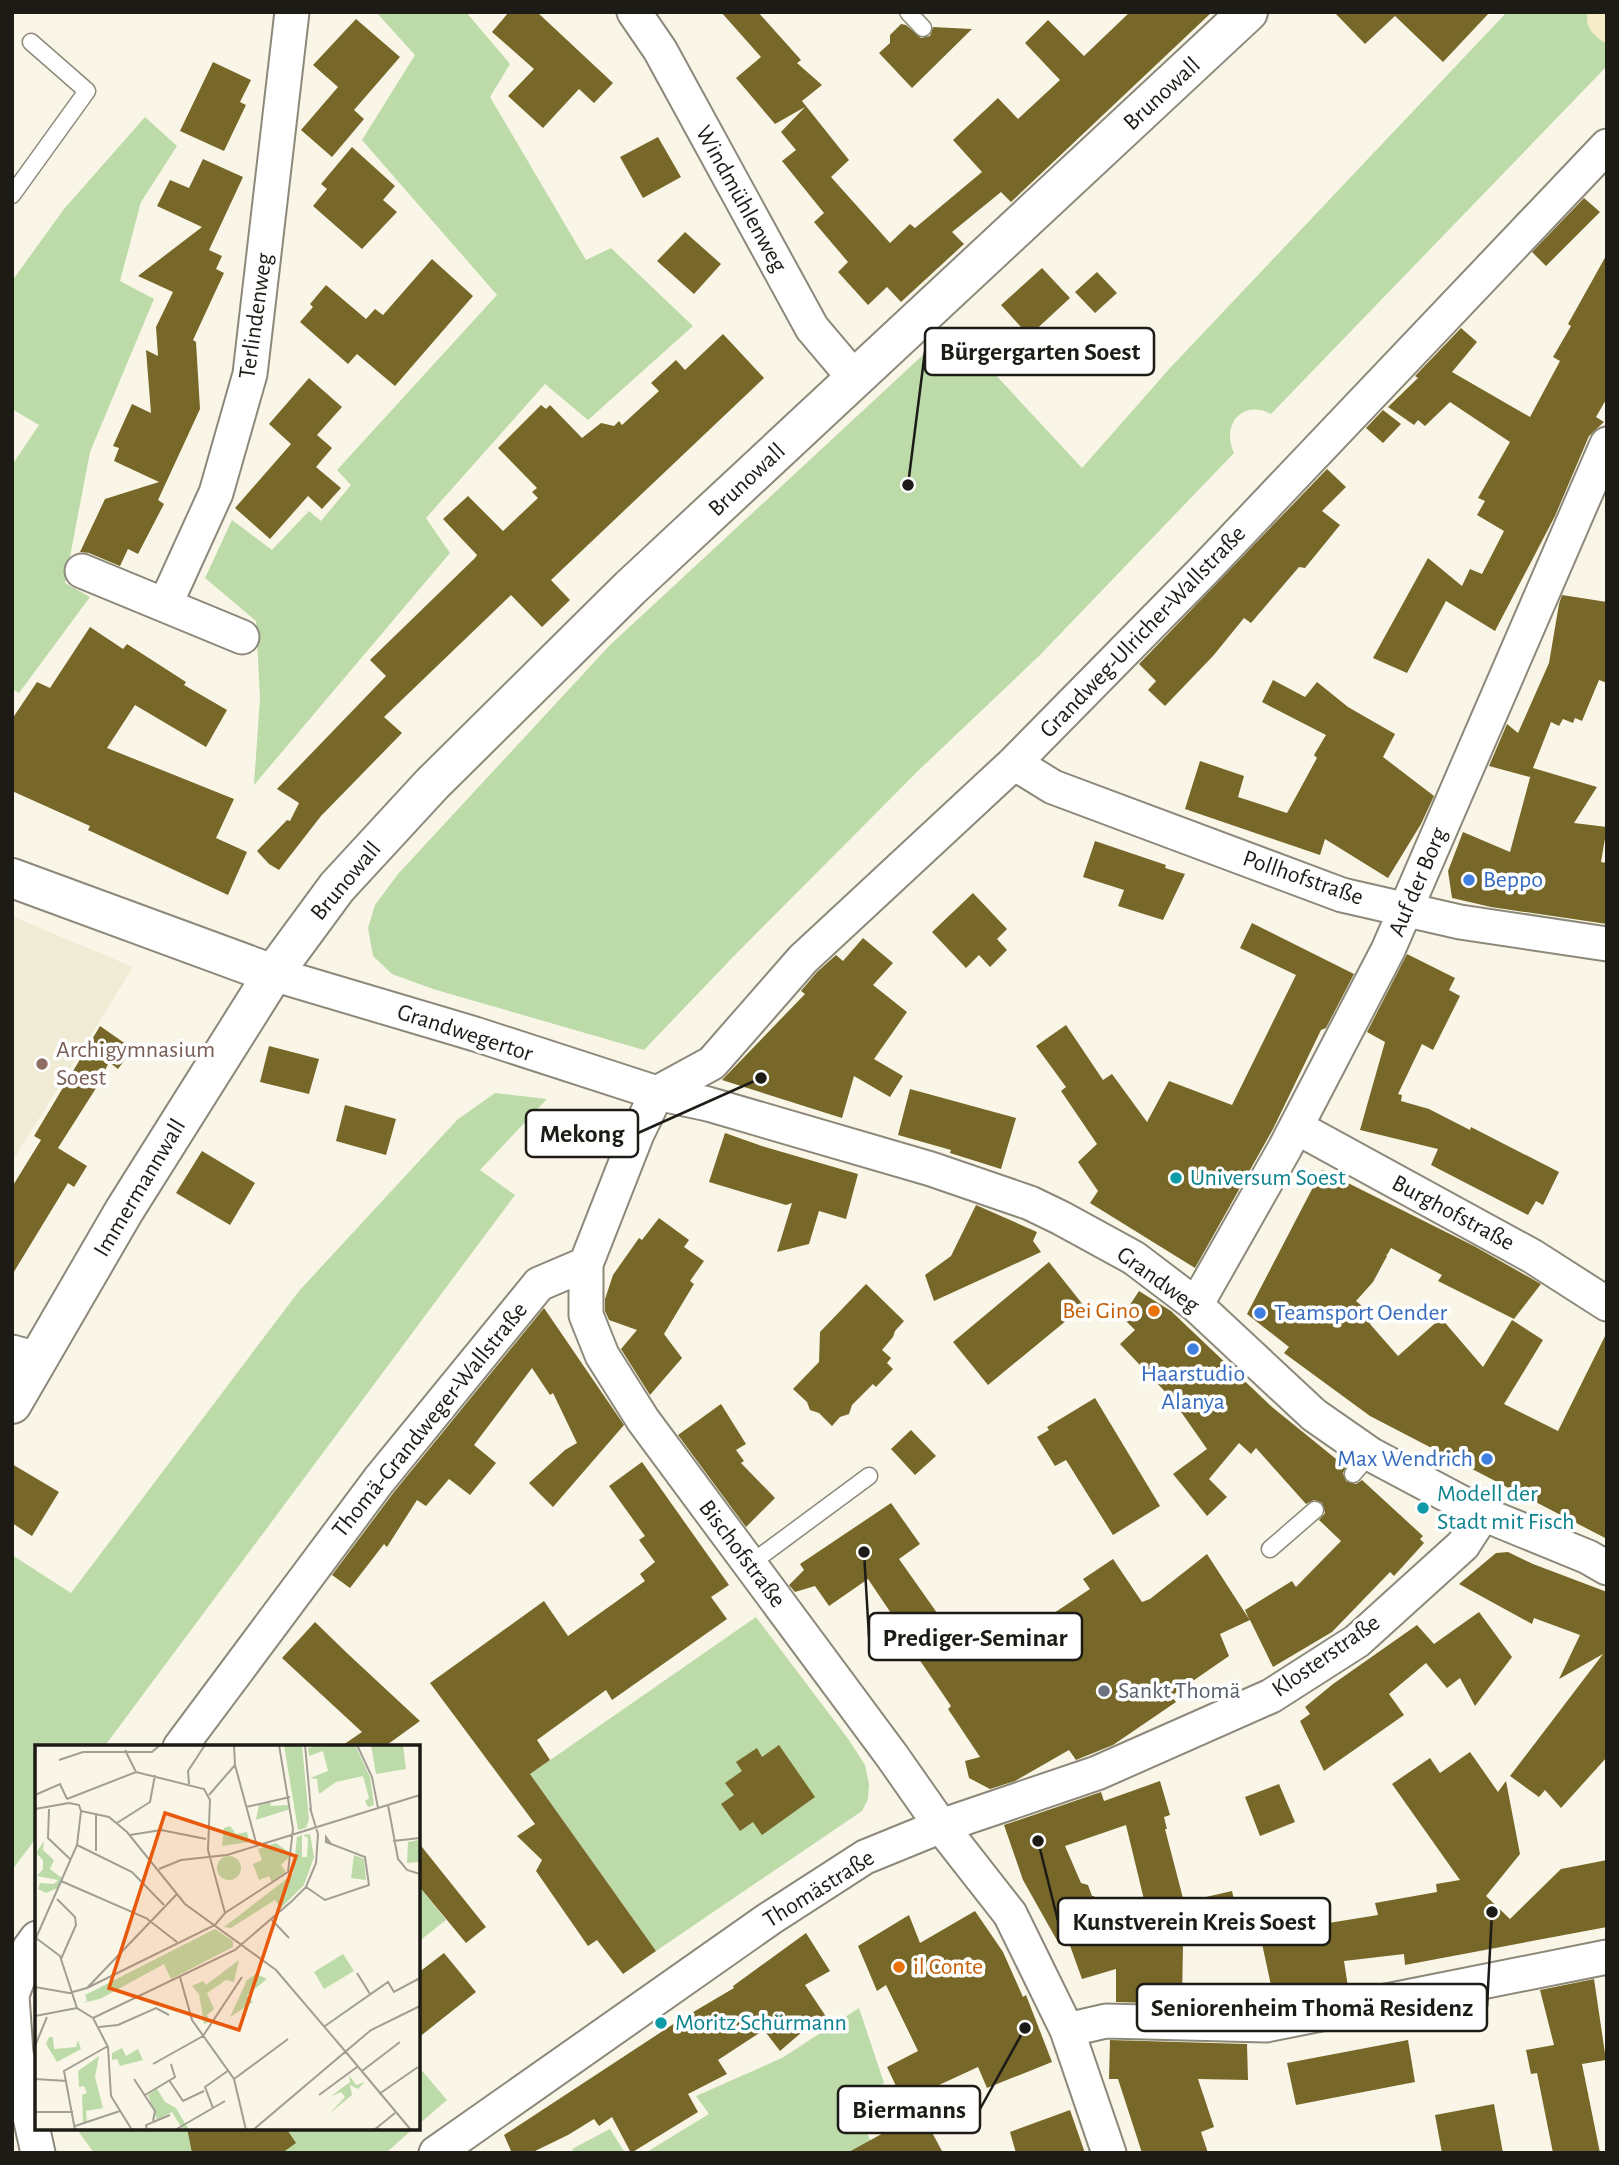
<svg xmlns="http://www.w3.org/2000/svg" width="1619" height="2165" font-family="'Alegreya Sans',sans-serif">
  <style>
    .built { fill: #f0ebd4 }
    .green { fill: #bcdba9 }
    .sand { fill: #f6ecc7 }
    .building { fill: #776829; fill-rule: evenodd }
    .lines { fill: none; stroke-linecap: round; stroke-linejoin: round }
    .lane-casing { stroke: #8c897b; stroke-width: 19 }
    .street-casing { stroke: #8c897b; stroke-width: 37 }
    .secondary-casing { stroke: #8c897b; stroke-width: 42 }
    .lane { stroke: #fff; stroke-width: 16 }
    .street { stroke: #fff; stroke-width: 33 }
    .secondary { stroke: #fff; stroke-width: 38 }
    .shop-dot { fill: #3f7fe0; stroke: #fff; stroke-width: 2.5 }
    .education-dot { fill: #8d6e63; stroke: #fff; stroke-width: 2.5 }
    .culture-dot { fill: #0f9aa8; stroke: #fff; stroke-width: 2.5 }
    .food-dot { fill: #e8710a; stroke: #fff; stroke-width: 2.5 }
    .worship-dot { fill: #6b7280; stroke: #fff; stroke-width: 2.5 }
    .labels { text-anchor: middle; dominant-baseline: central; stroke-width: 7; stroke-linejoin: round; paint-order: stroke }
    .street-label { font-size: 24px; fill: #1d1b16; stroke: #fff }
    .shop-label { font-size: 24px; fill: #366cbe; stroke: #fff; text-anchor: start }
    .education-label { font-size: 24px; fill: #785e54; stroke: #fff; text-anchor: start }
    .culture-label { font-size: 24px; fill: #0d838f; stroke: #fff; text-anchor: start }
    .food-label { font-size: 24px; fill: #c56008; stroke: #fff; text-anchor: end }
    .worship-label { font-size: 24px; fill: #5b616d; stroke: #fff; text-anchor: start }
    .inset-road { fill: none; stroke: #a29e93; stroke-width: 2 }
    .view { fill: #e8590c; fill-opacity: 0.15; stroke: #e8590c; stroke-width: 3.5 }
    .inset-edge { fill: none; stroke: #1d1b16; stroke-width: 3.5 }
    .leader { fill: none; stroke: #1d1b16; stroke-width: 2.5 }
    .callout-dot { fill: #1d1b16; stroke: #fff; stroke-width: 2.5 }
    .callout { fill: #fff; stroke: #1d1b16; stroke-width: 2.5 }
    .callout-label { font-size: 26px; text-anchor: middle; font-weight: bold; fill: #1d1b16 }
  </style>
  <rect width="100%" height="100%" fill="#faf6e7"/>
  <path class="built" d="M12 916 133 967 12 1162Z"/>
  <path class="green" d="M376 12H466L510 64 490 97 586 260 611 248 693 326 588 420 545 384 426 518 450 553 254 785 260 698 256 621 205 578 232 520 272 550 309 511 321 521 351 485 337 470 497 295 362 140 415 55Z
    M1507 12H1607V66L1271 414C1242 399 1221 425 1234 453L1040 655 920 769 733 957 644 1050 433 989 392 974 373 956 368 928 375 905 398 874 609 646 952 328 1082 468 1170 368Z
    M145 117 177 146 141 202 120 281 154 299 90 452 65 583 90 597 19 693 12 689V465L39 425 12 409V281L64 209Z
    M495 1093 547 1099 480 1170 515 1195 104 1747H37V1837L12 1870V1555L71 1593 299 1291 457 1120Z
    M756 1617 849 1740 865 1765 869 1784 868 1799 862 1811 656 1951 530 1774Z
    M418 1885 446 1920 418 1942Z
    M859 2008 884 2083 852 2104 877 2153H645L709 2114 696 2096 782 2058Z
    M418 2066 447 2100 418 2125Z
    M76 2128H414L386 2153H94Z
    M610 2129 625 2153H574L572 2149Z"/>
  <path class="sand" d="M1588 12H1607V44C1594 36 1584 28 1588 12Z"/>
  <path class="building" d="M509 12H537L613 83 594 103 579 89 543 128 508 96 534 69 492 32Z
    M721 12H758L801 60 797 63 822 85 802 101 849 160 831 177 890 243 910 224 915 228 982 172 953 140 998 98 1018 119 1060 80 1025 43 1048 20 1084 56 1130 12H1212L1011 202 1001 192 952 232 964 244 901 302 887 287 868 305 838 272 848 262 814 222 824 213 782 161 796 150 781 132 805 107 775 124 736 78 761 57Z
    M1334 12H1490L1443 62 1395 16 1365 44Z
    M356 19 400 57 354 110 364 119 332 157 301 130 338 87 313 65Z
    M901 24 906 25 921 38 930 36 933 27 972 29 912 88 879 53 890 43V35Z
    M213 62 251 80 240 102 246 105 224 151 180 131Z
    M658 137 681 177 643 198 620 157Z
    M352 147 395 186 383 200 397 212 362 249 313 206 327 189 321 184Z
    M203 159 243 177 209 250 222 256 216 269 224 273 193 340 196 342 200 409 158 500 164 504 138 554 128 549 120 566 89 553 80 552 105 499 159 482 114 461 119 448 113 446 132 404 151 413 146 350 158 356 156 327 173 292 138 276 202 227 157 206 170 180 189 188Z
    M1584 198 1600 212 1546 266 1532 252Z
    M685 232 721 264 694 294 657 261Z
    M1607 254V398L1596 417 1604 422 1589 436 1555 516 1495 631 1446 601 1407 673 1373 658 1428 558 1462 586 1470 569 1482 574 1504 531 1477 515 1485 501 1478 498 1510 442 1450 402 1425 426 1418 420 1414 425 1388 407 1418 378 1415 376 1461 328 1477 342 1452 372 1530 417 1560 361 1553 357 1571 326 1568 324Z
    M432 259 473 296 395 386 357 354 348 364 300 322 313 307 310 304 326 285 366 319 375 309 383 315Z
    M1042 268 1070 298 1029 336 1001 305Z
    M1097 272 1117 293 1095 313 1075 292Z
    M723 334 764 378 551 580 570 600 542 627 511 595 384 717 402 733 321 816 279 870 269 864 257 851 287 820 290 821 299 803 277 789 386 676 370 660 475 558 477 555 443 519 468 496 503 531 538 498 532 492 537 488 498 448 541 405 546 409 550 405 582 438 601 423 614 426 619 421 622 425 659 391 651 383 676 360 685 370Z
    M309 378 342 407 317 435 332 448 316 467 341 488 322 509 308 496 270 539 235 508 291 444 269 424Z
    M1383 410 1401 424 1383 443 1366 428Z
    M1327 469 1346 487 1322 511 1340 525 1305 568 1299 567 1251 623 1244 618 1213 656 1165 706 1148 690 1156 681 1139 664Z
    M1562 595 1607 602V683L1599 680 1582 721 1575 718 1573 723 1563 719 1559 726 1551 722 1533 768 1597 787 1574 823 1607 827 1601 862 1607 863V924L1491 907 1452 898 1448 871 1463 832 1510 852 1531 774 1530 777 1489 766 1507 724 1518 733 1549 663 1559 604Z
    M90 627 123 649 127 644 186 682 184 685 227 710 206 747 135 705 107 748 234 799 216 838 247 852 228 895 88 830 90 826 12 791V719L37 682 50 688Z
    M1273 680 1305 697 1317 682 1348 707 1395 734 1383 757 1434 796 1421 824 1388 878 1325 839 1320 855 1185 809 1200 761 1244 776 1238 797 1287 813 1317 758 1314 755 1326 735 1262 702Z
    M1095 841 1166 865 1165 868 1185 874 1163 920 1118 906 1124 890 1083 877Z
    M973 893 1007 929 997 939 1007 950 990 967 979 955 966 968 932 932Z
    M1252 923 1354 974 1326 1028 1321 1030 1273 1129 1195 1268 1090 1203 1098 1191 1078 1162 1097 1144 1061 1091 1066 1087 1036 1046 1066 1025 1103 1080 1112 1074 1147 1122 1169 1081 1232 1105 1296 975 1240 948Z
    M863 938 893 963 873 985 907 1012 874 1059 903 1076 890 1097 854 1076 842 1118 722 1080 805 994 801 991 817 972 836 955 843 961Z
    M1407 954 1455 978 1449 990 1460 996 1433 1050 1422 1044 1398 1094 1402 1095 1401 1101 1429 1109 1470 1130 1471 1127 1559 1172 1543 1205 1536 1201 1528 1215 1431 1165 1438 1149 1360 1130 1385 1042 1367 1032Z
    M100 1026 133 1049 118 1069 109 1062 98 1085 58 1148 87 1166 74 1187 68 1183 12 1275V1187L41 1140 34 1136Z
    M269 1046 319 1059 309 1094 260 1082Z
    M910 1089 1016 1118 1001 1169 950 1153 951 1150 898 1135Z
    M345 1105 396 1119 386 1155 336 1141Z
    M725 1133 765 1147 858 1174 846 1219 819 1211 809 1244 777 1252 792 1203 786 1205 709 1182Z
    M202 1151 255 1183 230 1225 176 1193Z
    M1322 1170 1474 1246 1541 1284 1514 1319 1438 1281 1442 1275 1391 1248 1387 1255 1385 1254 1387 1256 1373 1282 1356 1301 1376 1317 1370 1324 1398 1356 1441 1318 1483 1367 1512 1320 1543 1340 1504 1404 1558 1431 1607 1332V1539L1370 1416 1284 1353 1289 1347 1247 1314Z
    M976 1205 1037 1232 1033 1241 1041 1252 934 1301 925 1275 951 1256Z
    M659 1218 689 1240 684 1247 704 1261 690 1281 694 1284 664 1334 682 1358 650 1395 621 1349 637 1330 609 1320 605 1311V1299L613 1275 639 1238 642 1240Z
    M1049 1262 1084 1306 988 1385 953 1342Z
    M866 1284 904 1321 895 1331 893 1337 882 1350 891 1358 887 1363 893 1369 876 1387 873 1384 852 1405 849 1414 840 1417 832 1426 819 1413 810 1410 807 1402 793 1389 819 1362 820 1332Z
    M1139 1291 1171 1311 1272 1407 1346 1467 1343 1473 1346 1481 1356 1484 1362 1480 1423 1536 1420 1539 1424 1543 1394 1576 1390 1572 1332 1632 1273 1667 1250 1620 1220 1634 1229 1656 1171 1696 1176 1702 1113 1745 1076 1760 1069 1750 1015 1781 990 1789 969 1778 965 1761 980 1757 948 1709 951 1706 893 1621 895 1619 868 1579 829 1606 815 1586 795 1592 789 1585 804 1570 800 1564 891 1503 920 1544 899 1559 971 1661 1015 1633 1018 1637 1090 1589 1083 1579 1113 1559 1142 1602 1150 1599 1207 1554 1249 1619 1245 1610 1292 1581 1296 1587 1341 1541 1319 1520 1325 1513 1322 1503 1314 1500 1306 1504 1256 1448 1251 1454 1239 1443 1209 1479 1227 1497 1207 1516 1173 1474 1207 1449 1172 1399 1120 1344 1135 1330 1122 1317Z
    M544 1308 624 1425 553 1507 529 1483 565 1450 577 1443 553 1393 550 1395 532 1368 474 1445 496 1463 470 1495 449 1479 426 1506 417 1500 387 1547 384 1544 350 1588 332 1575 394 1492Z
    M1095 1398 1160 1506 1113 1535 1066 1460 1055 1466 1037 1437 1049 1430 1047 1427Z
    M721 1404 746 1444 736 1450 744 1461 741 1463 775 1498 746 1527 678 1435Z
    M911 1430 936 1456 915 1475 891 1449Z
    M642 1462 729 1585 711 1597 727 1619 612 1700 606 1690 537 1740 550 1760 530 1774 656 1951 623 1974 597 1940 588 1946 536 1871 542 1860 517 1836 535 1824 430 1683 544 1601 568 1636 645 1581 640 1574 655 1562 639 1540 645 1536 609 1486Z
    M12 1464 59 1492 32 1536 12 1523Z
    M1508 1552 1533 1564 1607 1592V1757L1561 1808 1545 1790 1539 1797 1510 1776 1603 1654 1559 1679 1580 1635 1534 1618 1532 1624 1459 1584 1496 1553Z
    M1479 1612 1512 1657 1475 1706 1460 1678 1447 1688 1426 1663 1389 1694 1404 1715 1324 1771 1300 1721 1310 1714 1305 1707 1333 1684 1417 1625 1434 1644Z
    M315 1622 348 1654 420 1721 384 1747H340L362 1732 282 1658Z
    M779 1745 815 1797 762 1835 753 1822 740 1831 721 1804 734 1795 725 1783 742 1771 736 1762 757 1748 762 1757Z
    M1470 1752 1498 1792 1506 1781 1520 1854 1486 1896 1510 1919 1561 1869 1607 1860V1927L1405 1965 1404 1954 1344 1961 1348 1987 1275 2004 1261 1939 1310 1929V1926L1378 1915 1375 1903 1437 1892 1436 1884 1460 1880 1392 1784 1430 1758 1440 1773Z
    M1160 1781 1170 1815 1164 1817 1167 1829H1165L1184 1902 1232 1891 1237 1913 1178 1926 1183 1943 1182 2004 1116 2002V1969L1082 1979 1068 1940 1059 1944 1023 1880 1004 1825 1101 1792 1104 1801ZM1126 1825 1147 1912 1104 1927 1094 1896H1092L1088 1885 1081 1883 1065 1846Z
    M1279 1784 1295 1822 1260 1836 1245 1797Z
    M418 1842 486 1927 466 1943 418 1885Z
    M975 1911 1003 1952 1023 1997 1026 1995 1052 2062 987 2088 978 2067 913 2097 943 2153H847L887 2131 869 2101 896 2086 887 2067 918 2051 886 1985 877 1991 858 1946 909 1915 920 1943Z
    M806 1933 830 1971 805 1985 827 2018 802 2032 780 2051 764 2030 718 2060 727 2074 688 2094 698 2112 631 2153 612 2117 599 2126 594 2119 568 2135 531 2153H512L504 2135 678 2021 734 1988 733 1986Z
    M444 1953 476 1992 418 2038V1973Z
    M1594 1979 1606 2060 1582 2064 1600 2153H1553L1537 2073 1531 2074 1526 2050 1554 2045 1540 1990Z
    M1110 2040 1247 2044 1248 2080 1198 2079 1214 2127 1201 2132 1208 2153H1142L1118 2079H1109Z
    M1408 2040 1415 2082 1296 2105 1287 2063Z
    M1494 2104 1503 2153H1442L1435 2115Z
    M1070 2110 1085 2153H1016L1010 2132Z
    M187 2128H286L296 2143 282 2153H192Z"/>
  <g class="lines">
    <defs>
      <path id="lane" d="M908 12 923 28
        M12 195 87 91 31 42
        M1353 1474 1370 1454
        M1270 1549 1315 1510
        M750 1564 869 1476"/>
      <path id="street" d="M634 12 660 50 812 328 856 380
        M82 571 242 637
        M165 605 216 493 250 374 292 12
        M1014 763 1053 787 1342 895 1460 922 1607 944
        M273 974 475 1034 657 1093 708 1104 931 1169 1030 1203 1061 1218 1134 1258 1196 1305 1314 1415 1370 1454 1483 1514 1588 1557 1607 1568
        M657 1093 712 1063 803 959 1014 763 1204 570 1607 146
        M657 1093 637 1134 586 1264V1315L602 1355 643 1420 892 1756 941 1826 1010 1914 1067 2030 1109 2153
        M1296 1127 1532 1256 1607 1304
        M1196 1305 1285 1148 1388 950 1607 444
        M12 1352 38 1359
        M180 1747 379 1480 539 1284 586 1264
        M12 1995 29 1949 37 1938
        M12 1996 16 2053 38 2153
        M1067 2030 1106 2021 1266 2025 1607 1957
        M436 2153 769 1919 865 1857 941 1826 1097 1773 1271 1696 1357 1641 1463 1545 1483 1514"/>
      <path id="secondary" d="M12 878 273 974
        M12 1404 124 1211 273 974 337 887 432 784 630 588 1248 12"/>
    </defs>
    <use href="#lane" class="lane-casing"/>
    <use href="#street" class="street-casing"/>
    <use href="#secondary" class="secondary-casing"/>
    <use href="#lane" class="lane"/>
    <use href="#street" class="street"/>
    <use href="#secondary" class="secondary"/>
  </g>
  <g class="shop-dot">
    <circle cx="1469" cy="880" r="7"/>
    <circle cx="1260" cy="1313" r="7"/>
    <circle cx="1193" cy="1349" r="7"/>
    <circle cx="1487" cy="1459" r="7"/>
  </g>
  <circle class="education-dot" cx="42" cy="1064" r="7"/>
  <g class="culture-dot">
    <circle cx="1176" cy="1178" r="7"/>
    <circle cx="1423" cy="1508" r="7"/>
    <circle cx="661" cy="2023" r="7"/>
  </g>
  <g class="food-dot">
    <circle cx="1154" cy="1311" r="7"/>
    <circle cx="899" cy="1967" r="7"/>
  </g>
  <circle class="worship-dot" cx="1104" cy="1691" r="7"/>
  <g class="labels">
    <g class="street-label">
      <text transform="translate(1162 94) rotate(-43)">Brunowall</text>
      <text transform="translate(741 199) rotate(61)">Windmühlenweg</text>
      <text transform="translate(256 316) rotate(-82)">Terlindenweg</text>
      <text transform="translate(747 480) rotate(-43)">Brunowall</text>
      <text transform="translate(1143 632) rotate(-46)">Grandweg-Ulricher-Wallstraße</text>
      <text transform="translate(1303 878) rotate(19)">Pollhofstraße</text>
      <text transform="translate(346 881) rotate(-50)">Brunowall</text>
      <text transform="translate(1418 882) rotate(-67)">Auf der Borg</text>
      <text transform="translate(465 1033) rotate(18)">Grandwegertor</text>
      <text transform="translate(140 1188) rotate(-59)">Immermannwall</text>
      <text transform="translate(1453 1213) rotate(28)">Burghofstraße</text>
      <text transform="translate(1158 1280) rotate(36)">Grandweg</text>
      <text transform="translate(430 1420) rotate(-51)">Thomä-Grandweger-Wallstraße</text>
      <text transform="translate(742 1554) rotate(53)">Bischofstraße</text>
      <text transform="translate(1326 1656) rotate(-35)">Klosterstraße</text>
      <text transform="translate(819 1889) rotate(-32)">Thomästraße</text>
    </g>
    <g class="shop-label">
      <text x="1483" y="880">Beppo</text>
      <text x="1274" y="1313">Teamsport Oender</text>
      <text x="1193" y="1374" text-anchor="middle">Haarstudio<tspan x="1193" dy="28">Alanya</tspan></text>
      <text x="1473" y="1459" text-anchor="end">Max Wendrich</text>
    </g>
    <g class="education-label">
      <text x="56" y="1050">Archigymnasium<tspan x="56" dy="28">Soest</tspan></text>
    </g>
    <g class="culture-label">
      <text x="1190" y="1178">Universum Soest</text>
      <text x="1437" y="1494">Modell der<tspan x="1437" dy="28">Stadt mit Fisch</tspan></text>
      <text x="675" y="2023">Moritz Schürmann</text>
    </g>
    <g class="food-label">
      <text x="1140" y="1311">Bei Gino</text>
      <text x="913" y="1967" text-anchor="start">il Conte</text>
    </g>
    <g class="worship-label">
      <text x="1118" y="1691">Sankt Thomä</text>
    </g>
  </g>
  <g transform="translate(35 1745)">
    <rect width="385" height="385" fill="#faf6e7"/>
    <path d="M249 0H267L274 74 271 83 263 85ZM285 0H320L335 32 339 60 333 62 330 56 334 53 328 31 301 37 284 49 282 34 275 33 293 26 288 6 274 11 273 3ZM336 0H368L371 24 341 29ZM235 57 236 61 254 60 255 64 221 75 224 60ZM195 81 201 89 212 87 214 97 187 101 189 83ZM275 89 279 112 269 140 246 163 240 155 196 183 189 182 258 129 262 92 267 90V112H272L273 93 268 90ZM383 95 385 117 372 118 373 97ZM9 96 8 105 19 115 15 124 27 133 23 143 11 148 3 144 5 138 19 139 23 135 2 131 8 124V115L1 108ZM241 98 252 106 254 112 246 120 251 127 237 138 234 131 224 135 218 119 227 115 223 104ZM319 110 329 114 331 135 316 133ZM182 123a12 12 0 1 1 24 0a12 12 0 1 1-24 0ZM180 184 198 196V202L136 234 129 219 65 254 47 258 52 256 50 250ZM308 209 319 226 289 244 279 227ZM204 215 199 237 191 235 172 248 179 264 172 270 175 277 169 279 164 249 157 241 168 236 171 240ZM221 229 232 234 212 250 218 257 195 272 212 235ZM14 292H18L19 304 41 302 43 295 46 304 22 317 11 299ZM87 303 91 311 103 304 108 315 85 321 82 314 77 315V308ZM64 311 60 332 68 363 51 366 52 377H48L47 350 52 348 49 341 44 342 43 326ZM314 330 321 340 330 337 323 344 315 340 317 350 294 369 310 352 306 347 295 352 315 337ZM122 344 130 357 141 363 154 385H148L137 367 122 375 113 350Z" fill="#bcdba9"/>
    <path class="inset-road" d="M199 0 200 20 222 101M270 0 276 65M322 0 337 32 343 63M90 5 101 27M24 15 48 7H117L125 0M154 39 153 26 170 0M0 50 25 39 32 54M174 50 200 20M32 54 101 27 169 44 175 55 173 105 190 168M34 58 44 60 46 66 42 100 1 193 25 211 42 263 58 273M353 60 363 114 372 125 385 129M211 62 255 52M0 64 34 58M14 64 13 93 35 114M46 66 74 72 92 87 150 159 241 225 310 306M82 78 115 57 120 30M95 90 126 85 171 94M358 96 385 93M42 100 97 127 129 160M61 106V70M124 124 146 115 192 110 385 50M26 136 111 173 142 197M271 142 290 155 334 140 330 112 296 99 291 92V97L296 99M22 154 40 172 41 180 26 214M237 175 254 193M322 228 335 249M145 232 157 275 199 334 211 385M0 242 34 248 52 243 142 149M52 243 180 180 190 168 253 127 258 84 244 0M0 271 42 263M58 273 200 205 257 156 271 142 281 118 283 89 275 63M58 273 73 302 76 351 97 385M290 281 353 237 359 247 385 233M64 282 83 280 121 263 134 270M0 301 12 272M310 306 376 385M118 319 168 291 207 232M327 326 365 297M0 334 32 336M99 334 120 366 118 376M199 334 253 294M134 335 148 356 169 346M344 349 383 322M110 350 140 332 136 319M284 350 322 322M178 363 170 342 194 325M0 367H38M40 381 85 366M40 385 29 326 73 301M112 385 111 380 135 370M140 385 190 356M218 385 336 285 385 261M339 385 360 368"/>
    <path class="view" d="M130 68 261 111 204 285 74 243Z"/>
    <rect width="385" height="385" class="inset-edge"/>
  </g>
  <path class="leader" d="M908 485L925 351M761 1078L638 1133M864 1552L869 1637M1038 1841L1058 1921M1492 1912L1487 2007M1025 2028L980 2109"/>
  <g class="callout-dot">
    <circle cx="908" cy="485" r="7"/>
    <circle cx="761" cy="1078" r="7"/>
    <circle cx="864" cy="1552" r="7"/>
    <circle cx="1038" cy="1841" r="7"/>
    <circle cx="1492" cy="1912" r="7"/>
    <circle cx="1025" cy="2028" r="7"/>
  </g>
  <g class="callout">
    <rect x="925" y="328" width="229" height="47" rx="7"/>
    <rect x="526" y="1110" width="112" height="47" rx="7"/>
    <rect x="869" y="1613" width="213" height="47" rx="7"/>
    <rect x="1058" y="1898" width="272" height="47" rx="7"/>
    <rect x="1137" y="1984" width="350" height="47" rx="7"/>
    <rect x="838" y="2086" width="142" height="47" rx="7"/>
  </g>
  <g class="callout-label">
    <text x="1040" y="360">Bürgergarten Soest</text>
    <text x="582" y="1142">Mekong</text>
    <text x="975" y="1646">Prediger-Seminar</text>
    <text x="1194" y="1930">Kunstverein Kreis Soest</text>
    <text x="1312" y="2016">Seniorenheim Thomä Residenz</text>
    <text x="909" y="2118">Biermanns</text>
  </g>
  <rect width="1619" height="2165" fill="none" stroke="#1d1b16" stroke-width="28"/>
</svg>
